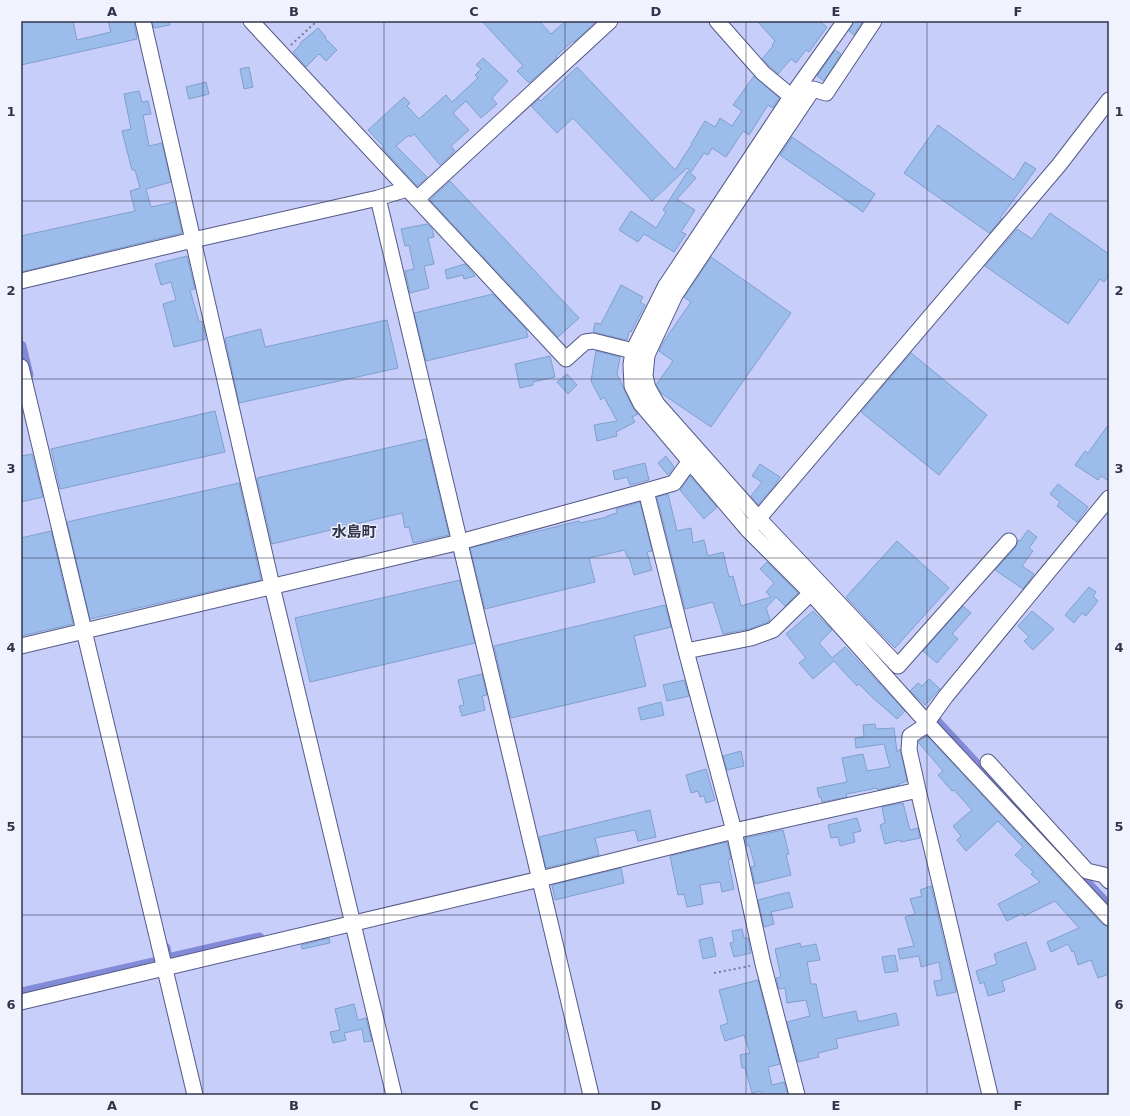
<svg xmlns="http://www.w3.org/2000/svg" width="1130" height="1116" font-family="'DejaVu Sans','Noto Sans JP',sans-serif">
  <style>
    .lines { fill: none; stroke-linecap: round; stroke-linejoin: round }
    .canal { stroke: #838ad8; stroke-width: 11 }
    .building { fill: #9cbceb; stroke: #809fcd }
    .minor-casing { stroke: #545988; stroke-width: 17 }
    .path { stroke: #777b9b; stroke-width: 2; stroke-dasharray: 2 3; stroke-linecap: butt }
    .minor { stroke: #fff; stroke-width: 15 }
    .grid { fill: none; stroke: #313449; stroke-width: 1; stroke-opacity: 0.55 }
    .labels { text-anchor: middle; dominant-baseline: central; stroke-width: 3; stroke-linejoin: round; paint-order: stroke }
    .quarter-label { font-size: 15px; font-weight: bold; fill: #313449; stroke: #f0f2fd }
    .neatline { fill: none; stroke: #313449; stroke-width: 1.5 }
    .grid-label { font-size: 13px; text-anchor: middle; font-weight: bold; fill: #313449 }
  </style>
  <rect width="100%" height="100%" fill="#c8cefa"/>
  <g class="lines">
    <path class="canal" d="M21 346 28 375
      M933 718 1109 907
      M165 948 167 959 259 938
      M21 993 157 962"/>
  </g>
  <path class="building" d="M21 21H73L77 40 111 32 108 21H134L137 39 21 65Z
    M152 21H169L170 25 154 28Z
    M482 21H539L551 34 566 21H597L574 42 573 41 556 56 557 58 529 83 517 71 523 66Z
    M757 21H819L827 27 809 52 806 50 796 63 791 59 778 74 762 59 773 46 772 45 775 41Z
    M854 21H863L854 35 849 31Z
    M318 28 326 37 325 38 337 50 326 61 319 54 306 67 293 52 301 44 300 43Z
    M835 50 841 54 824 81 817 76Z
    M483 58 508 81 492 98 497 104 481 118 466 101 453 113 469 130 451 146 455 151 440 165 414 134 410 137 409 135 396 146 427 177 417 186 382 148 384 147 368 130 404 97 410 103 407 106 419 119 446 95 452 102 478 78 475 75 481 69 476 65Z
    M249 67 253 87 244 89 240 69Z
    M577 67 675 170 692 144H691L705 121 715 127 720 118 732 126 742 111 733 105 754 76 779 98 773 108 768 105 749 135 743 131 726 157 712 148 708 155 704 153 691 172 687 168 652 201 573 118 557 133 531 106 539 99 541 101Z
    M206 82 209 94 189 99 186 87Z
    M139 91 142 102 148 101 151 114 143 115 149 146 162 143 171 182 146 189 151 207 175 202 182 233 21 272V236L135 211 130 191 140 188 135 170H132L122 131 131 129 124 94Z
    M938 125 1014 180 1025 162 1036 169 1000 218 1002 219 989 233 904 173Z
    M792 137 875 194 863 212 780 155Z
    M688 171 696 178 677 199 695 210 681 232 686 234 674 252 644 234 638 242 619 230 631 211 656 228 666 212 663 210Z
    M450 181 579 318 558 337 430 200Z
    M1050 213 1109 254V274L1104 282 1100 279 1068 324 985 266 1017 229 1032 239Z
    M427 224 432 229 434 237 428 238 434 264 424 266 429 288 410 293 405 271 414 269 409 245 405 246 401 229Z
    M187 256 195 289 190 290 199 322 202 321 206 339 174 347 163 304 176 300 171 282 161 285 155 264Z
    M711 257 791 313 711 427 661 393 656 385 673 361 659 351 664 341 691 302 684 297Z
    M465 264 475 276 464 279 463 275 447 279 445 270Z
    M621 285 643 297 640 302 645 305 631 332 629 331 627 340 593 332 595 323 601 324Z
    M493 294 526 329 528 337 426 361 414 313Z
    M387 320 398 368 239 403 225 338 261 329 265 347Z
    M596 351 620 357 617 374 633 408 638 414 632 417 635 422 616 432 617 436 597 441 594 425 617 421 604 397 601 400 591 381Z
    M911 353 987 415 939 475 861 412Z
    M550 356 555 377 533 382V385L520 388 515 364Z
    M567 374 577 385 568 394 557 382Z
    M215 411 225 452 60 489 51 449Z
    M1109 424V481L1101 476 1098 480 1075 465 1085 451 1088 453Z
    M426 439 449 535 413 543 409 527 405 528 402 513 272 544 257 478Z
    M32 454 43 497 21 502V456Z
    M666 456 674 467 668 475 658 463Z
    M645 463 649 480 630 485 627 477 615 480 613 471Z
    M760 464 780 477 775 485 758 505 751 496 762 482 752 476Z
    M690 476 717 507 704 519 680 490Z
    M239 483 261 580 90 619 67 522Z
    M1058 484 1088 507 1077 522 1057 506 1060 502 1050 494Z
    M668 494 677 531 691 528 693 543 704 540 708 556 723 552 729 577 733 576 741 606 771 597 766 592 774 583 760 569 767 562 798 593 785 606 776 597 766 608 770 620 768 622 749 629 723 634 713 602 685 609 657 497Z
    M640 502 652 551 647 552 652 570 634 575 629 557H627L625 550 589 558 595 582 485 609 470 548 579 521 580 523 607 517V516L617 513 616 509Z
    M1028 530 1037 537 1029 548 1033 551 1022 566 1034 574 1023 589 995 570 1016 547 1018 540 1020 541Z
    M51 531 73 624 21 636V538Z
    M897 541 949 588 895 648 879 632 846 597Z
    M460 580 475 643 310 682 295 618Z
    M1089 587 1096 592 1093 596 1098 601 1086 616 1082 613 1074 623 1065 615Z
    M665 605 671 627 634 636 646 686 511 718 494 646Z
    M963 606 971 613 952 634 958 639 937 663 923 651Z
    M813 611 832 630 819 643 832 658 845 647 905 711 897 719 873 698 859 684 857 686 834 661 813 679 799 663 806 658 786 634Z
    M1032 611 1054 629 1033 650 1024 641 1029 637 1018 626Z
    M482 674 487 695 482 696 485 710 462 716 459 706 464 705 458 680Z
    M929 679 940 689 925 705 910 691 918 683 922 686Z
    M684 680 689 696 667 701 663 685Z
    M661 702 664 715 641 720 638 708Z
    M875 724 876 729 894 728 897 752 900 749 907 781 899 784V785L878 790 877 788 846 794 847 797 822 802 821 797H819L817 788 847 782 842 758 863 754 867 771 890 767 884 744 856 748 855 738 864 737 863 725Z
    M927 736 1102 924 1109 927V974L1098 978 1091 960 1078 965 1074 951 1072 952 1068 944 1051 952 1047 942 1079 928 1055 901 1024 916 1023 913 1007 921 998 904 1040 882 1031 874 1033 872 1015 855 1023 847 998 821 966 851 957 840 961 836 953 826 972 810 954 790 952 791 938 775 943 771 919 743V741Z
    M741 751 744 766 727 770 723 756Z
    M706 769 715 800 706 803 704 796 700 797 698 791 691 793 686 775Z
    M903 803 910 830 918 828 920 838 901 842 900 840 885 844 880 825 885 823 882 807Z
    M650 810 656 837 638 841 635 830 595 838 599 855 546 868 539 837Z
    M857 818 861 831 853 833 855 842 840 846 838 837 831 838 828 825Z
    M783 830 789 854 786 855 791 875 755 884 751 867 755 866 749 845 747 846 745 838Z
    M727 842 731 859 728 860 734 889 722 892 720 882 700 885 703 904 687 907 684 894 678 895 670 856Z
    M621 868 624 883 555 900 552 885Z
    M931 886 956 992 937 996 934 981 942 980 939 962 921 967 919 956 900 959 898 949 914 946 905 917 915 914 910 899 922 896 920 890Z
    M789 892 793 907 771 912 774 924 764 927 758 900Z
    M742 929 744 938H748L751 953 734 957 730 943 734 942 732 931Z
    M712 937 716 956 703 959 699 940Z
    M329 938 330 943 302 949 301 945Z
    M1026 942 1036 969 1002 981 1005 991 988 996 984 982 980 984 976 971 997 964 994 954Z
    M800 943 801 947 816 944 820 960 807 962 811 984H816L823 1018 856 1011 858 1021H862L896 1013 899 1025 836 1039 838 1048 818 1053 819 1057 798 1062 787 1022 810 1016 806 1000 787 1003 785 988 779 989 776 978 781 977 775 949Z
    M895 955 898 971 885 973 882 957Z
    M758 980 780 1064 768 1067 772 1085 784 1082 788 1095H762L761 1091 752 1093 745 1068H742L740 1055 750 1053 744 1035 725 1041 720 1026 728 1023 719 990Z
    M354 1004 358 1020 366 1018 372 1041 364 1042 362 1029 344 1033 346 1040 333 1043 330 1032 340 1030 335 1009Z"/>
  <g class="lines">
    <defs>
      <path id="minor" d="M143 21 272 586 394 1095
        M251 21 566 359 585 342 593 341 633 351
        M717 21 763 73 798 102
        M845 21 791 97 665 287 633 351 631 365 632 386 641 404 748 530 811 593 928 724 1109 918
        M874 21 826 93 813 89 675 295 647 355 645 376 648 388 657 404 759 519 898 666 1009 541
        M378 198 591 1095
        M417 199 610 21
        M21 281 193 240 378 198 407 189
        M21 367 195 1095
        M646 491 686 651 734 831 763 964 797 1095
        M753 525 1059 165 1109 100
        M21 646 460 542 646 491 674 483 690 461
        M686 651 751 638 773 630 811 593
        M988 762 1087 871 1104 875 1109 881
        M918 790 990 1095
        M21 1002 540 879 734 831 918 790 909 750 910 736 928 724 930 718 946 696 1109 498"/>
    </defs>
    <use href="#minor" class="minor-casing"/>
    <path class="path" d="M291 45 317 21
      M714 973 750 966"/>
    <use href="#minor" class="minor"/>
  </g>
  <path class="grid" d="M203 21V1095M384 21V1095M565 21V1095M746 21V1095M927 21V1095M21 201H1109M21 379H1109M21 558H1109M21 737H1109M21 915H1109"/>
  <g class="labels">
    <g class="quarter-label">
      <text x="354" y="532">水島町</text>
    </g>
  </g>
  <rect width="1130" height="1116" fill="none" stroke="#f0f2fd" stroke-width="44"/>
  <rect x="22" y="22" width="1086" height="1072" class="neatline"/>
  <g class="grid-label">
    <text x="112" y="16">A</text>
    <text x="294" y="16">B</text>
    <text x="474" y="16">C</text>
    <text x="656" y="16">D</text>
    <text x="836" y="16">E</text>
    <text x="1018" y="16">F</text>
    <text x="11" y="116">1</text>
    <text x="1119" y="116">1</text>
    <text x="11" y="295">2</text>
    <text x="1119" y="295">2</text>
    <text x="11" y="473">3</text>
    <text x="1119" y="473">3</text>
    <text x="11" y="652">4</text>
    <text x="1119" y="652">4</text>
    <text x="11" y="831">5</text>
    <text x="1119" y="831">5</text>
    <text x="11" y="1009">6</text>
    <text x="1119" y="1009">6</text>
    <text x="112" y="1110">A</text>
    <text x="294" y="1110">B</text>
    <text x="474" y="1110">C</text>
    <text x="656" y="1110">D</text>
    <text x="836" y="1110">E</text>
    <text x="1018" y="1110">F</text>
  </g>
</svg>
